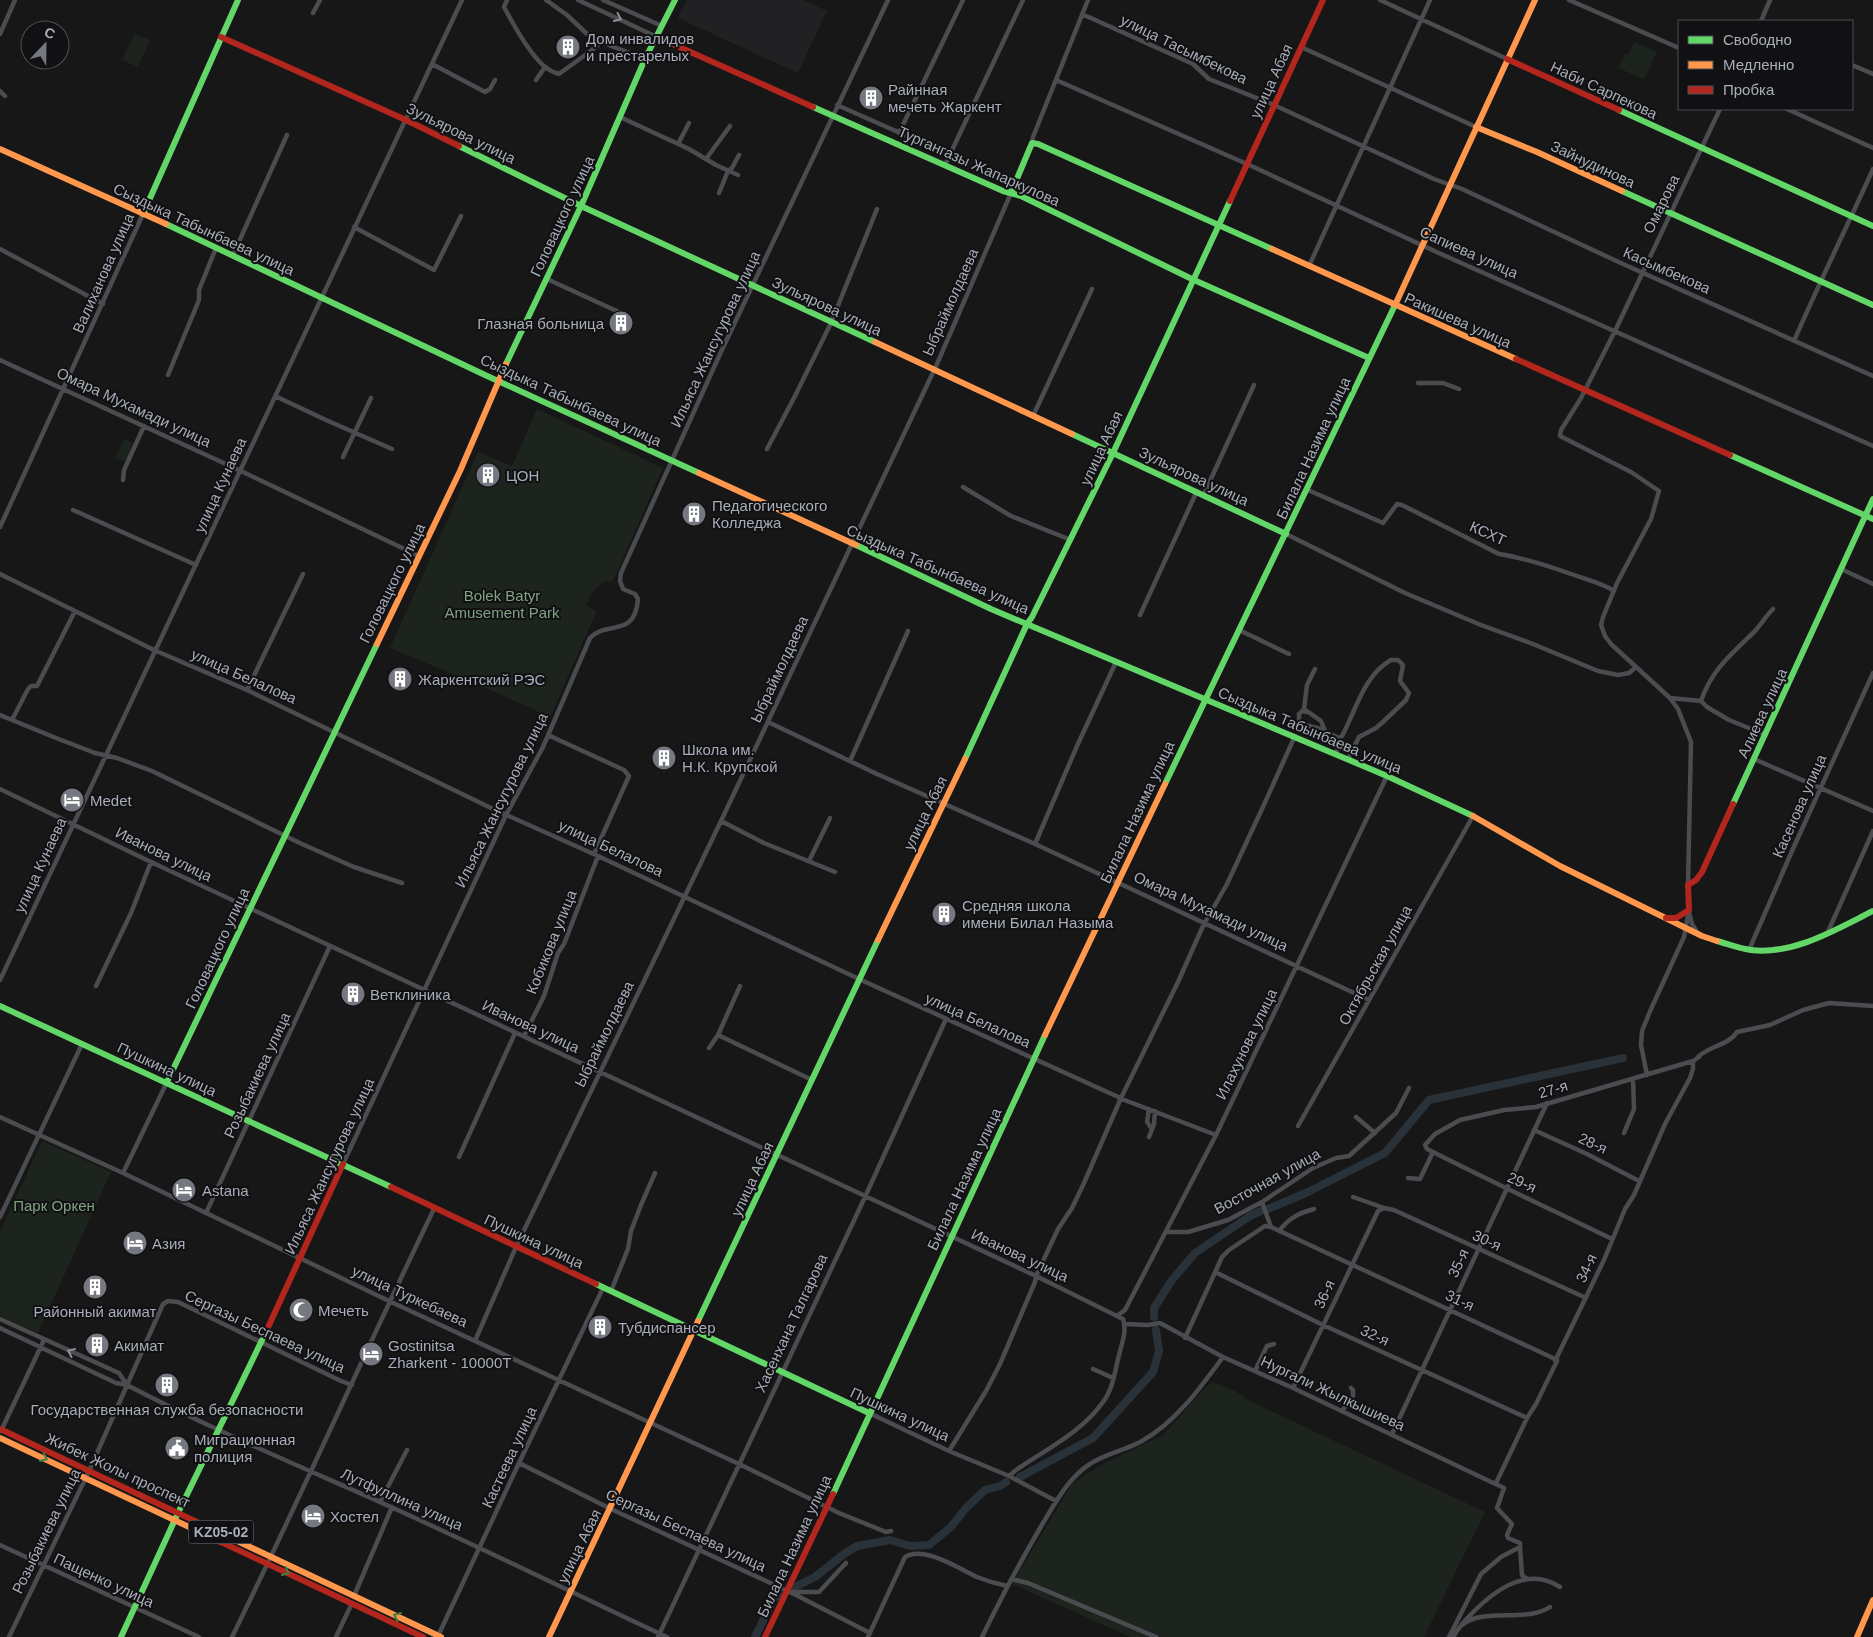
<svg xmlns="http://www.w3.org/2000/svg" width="1873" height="1637" font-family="Arial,sans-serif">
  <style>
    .built { fill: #212123 }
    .green { fill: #1d241e }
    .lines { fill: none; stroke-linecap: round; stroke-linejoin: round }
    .river { stroke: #2a3239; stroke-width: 8 }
    .street { stroke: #4b4c50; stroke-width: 4.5 }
    .fast { stroke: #63d668; stroke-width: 6 }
    .slow { stroke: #ff974d; stroke-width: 6 }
    .jam { stroke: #b3261e; stroke-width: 6 }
    .oneway { stroke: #8c9099 }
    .oneway2 { stroke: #3e7d42 }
    .labels { text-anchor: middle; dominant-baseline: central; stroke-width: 4; stroke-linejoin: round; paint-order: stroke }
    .shield { fill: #111113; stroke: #7b7e86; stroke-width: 1 }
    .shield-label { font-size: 14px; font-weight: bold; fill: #a8adb8 }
    .poi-label { font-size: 15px; fill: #a8adb8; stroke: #111113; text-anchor: start }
    .street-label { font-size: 15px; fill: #a8adb8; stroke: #111113 }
    .park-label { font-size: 15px; fill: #7fa381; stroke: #111113 }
  </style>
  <rect width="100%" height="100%" fill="#171717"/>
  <path class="built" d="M687 0H803L827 11 798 73 678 18Z"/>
  <path class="green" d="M134 34 150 40 138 67 122 60Z
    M1634 42 1657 52 1644 79 1618 68 1625 53 1628 55Z
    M537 409 663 468 613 581 602 582 592 594 586 605 596 611 595 615 550 717 493 691 390 648 478 452 512 466Z
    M124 439 133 443 125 462 115 458Z
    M42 1141 111 1172 38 1333 0 1316V1232Z
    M1212 1382 1235 1391 1248 1400 1485 1512 1424 1637H1130L1012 1584 1072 1484 1102 1464 1163 1435 1203 1390Z"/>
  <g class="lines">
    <path class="river" d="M1268 1209 1306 1193 1385 1153 1429 1100 1623 1058
      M1154 1317V1308L1172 1280 1195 1253 1250 1216 1261 1211
      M1020 1477 1093 1438 1153 1372 1159 1351 1156 1330
      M791 1589 815 1577 844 1554 857 1546 890 1540 910 1546 929 1545 951 1527 966 1508 985 1490 1000 1486 1006 1482
      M755 1637 774 1598 781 1595"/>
    <path class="street" d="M507 0 504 7C513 24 532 59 548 69 551 71 555 73 559 74L592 50 601 42
      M546 0 567 15 586 33 601 42 645 59
      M578 0 657 37
      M603 0 662 26
      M1380 0 1507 59
      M1569 0 1679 48
      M313 13 320 0
      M1082 14 1193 64 1209 79 1274 105 1434 179 1462 189 1623 264 1873 376
      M1761 21 1770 0
      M0 34 15 0
      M1301 47 1476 127
      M432 64 485 92 490 89 495 80
      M1852 65 1873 74
      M536 80 545 67
      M1056 80 1247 164 1441 254 1873 446
      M0 91 5 96
      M837 105 950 155
      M1787 109 1873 148
      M620 117 689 149 716 165 738 175
      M899 133 963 0
      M1032 143 1033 137 1088 0
      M678 144 689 123
      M706 159 730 126
      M945 165 1023 0
      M719 193 728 171 732 168 739 155
      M354 227 434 270 461 216
      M0 249 103 304
      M233 255 287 135
      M1309 266 1430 0
      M547 279 621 313
      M1794 341C1819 283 1847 227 1873 169
      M0 360 241 471 419 556
      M168 375 199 300V290L216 248
      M1418 383H1443L1459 389
      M275 396 326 420 392 449
      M1033 416 1092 289
      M767 449 795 396 831 323 877 209
      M343 457 371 398
      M123 480 124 470 144 426
      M963 487 1011 516 1071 540
      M1308 490 1383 523 1397 504 1402 505 1499 554C1525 558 1549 566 1574 575 1588 580 1602 583 1614 591
      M1204 494 1254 385
      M73 510 196 565
      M0 527 143 214
      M1286 534 1405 593 1481 625 1533 644 1598 671 1618 675 1629 673 1635 668
      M1841 569 1873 584
      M0 574 154 650 247 690 491 808 598 856 859 979 1127 1101 1216 1135
      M1140 615 1197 491
      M1239 630 1289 654
      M1315 669 1307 685 1304 709 1321 721 1325 731
      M247 690 303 574
      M1670 698 1701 701 1707 707 1729 720 1766 735
      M1701 701C1711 671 1731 654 1753 633 1760 626 1765 617 1773 609
      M1307 712 1302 711 1299 714V723L1320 729 1339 738 1342 736C1356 710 1364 675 1391 660H1398L1403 665 1400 681 1409 693 1406 700 1384 721 1376 728 1359 737 1348 759
      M0 715 56 738 95 753 117 758 152 771 302 844 354 867 402 883
      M12 720 28 689 31 686H37L75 611
      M768 722 877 774 1035 844 1369 1000
      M548 735 624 770 629 776 594 854
      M1335 738 1340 741 1336 753
      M1754 759 1873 811
      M850 761 908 631
      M0 789 151 862 1036 1276 1123 1319C1127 1332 1122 1342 1119 1355 1115 1371 1113 1389 1103 1402 1082 1432 1045 1450 1016 1470L1009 1476
      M721 821 764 843 835 872
      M1035 844 1077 746 1116 662
      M809 861 830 818
      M1688 885 1691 742 1678 709 1670 698 1611 644 1605 636 1601 625 1603 617 1617 583 1651 519 1659 491 1631 472 1560 436 1561 430 1581 398 1615 331 1720 109
      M1689 912 1692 924 1697 932
      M1827 934 1873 831
      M1749 950 1792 851 1873 673
      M0 980 462 0
      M96 986 131 913 151 862
      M740 986 718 1035 812 1080
      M524 1036 544 996 558 953 564 944 598 856
      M709 1048 718 1035
      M1698 1057C1709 1046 1729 1045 1737 1032L1770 1025 1803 1010 1829 1003 1873 1006
      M1647 1075 1641 1045 1642 1031 1651 1009 1684 937 1689 910
      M1149 1109 1147 1122 1152 1129
      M0 1117 123 1173 389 1301 739 1464 839 1513 886 1532 891 1531
      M1356 1117 1375 1133
      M1298 1126 1473 816
      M1534 1130 1587 1154 1639 1181
      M1624 1133 1634 1109 1633 1079
      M1149 1137 1154 1124 1155 1111
      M459 1157 515 1033
      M343 1164 506 815 543 747 590 638C606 620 635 639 638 599L635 594 623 589 620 581 621 573 720 354 888 0
      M123 1173 167 1082
      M1408 1178 1420 1179 1433 1152
      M1353 1197 1384 1208
      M1262 1202 1271 1227
      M1378 1211 1384 1208 1394 1210 1586 1298
      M206 1213 330 946
      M0 1217 82 1044
      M1279 1231C1289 1218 1299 1213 1314 1209
      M1166 1232H1188L1228 1220 1262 1202 1313 1168 1336 1158 1349 1156 1396 1113 1409 1088
      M1612 1239C1550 1209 1488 1180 1427 1149L1425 1145 1435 1134 1460 1120 1504 1110 1536 1107 1693 1061 1699 1057
      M1215 1272 1323 1325 1527 1418
      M611 1291 628 1249 631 1231 641 1205 655 1173
      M1118 1315 1125 1310 1216 1135 1387 776
      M0 1319 119 1373 127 1385
      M1125 1324 1148 1325 1160 1323 1223 1357 1293 1388 1504 1488 1497 1508 1512 1524 1507 1535 1508 1538 1520 1543V1547L1501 1557 1481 1574 1449 1637
      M0 1328 116 1383 127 1385C213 1430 302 1467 391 1507 484 1549 575 1594 667 1637
      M1185 1338 1222 1257 1229 1250 1265 1226 1271 1227 1553 1358 1556 1361
      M475 1341 516 1247 721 821 937 364 1011 193
      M1093 1369 1113 1378
      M1255 1371 1267 1346 1274 1344
      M1293 1388 1378 1211
      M1342 1411 1353 1396V1390L1351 1388
      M869 1413 949 1451 1009 1476 1056 1501
      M1 1431 44 1340
      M1392 1434 1547 1103
      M949 1451 986 1391 1000 1364 1035 1282 1036 1276 1058 1229 1072 1208 1084 1183 1121 1098 1178 982 1203 926 1227 884 1262 809 1295 736
      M519 1463 611 1509 794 1594 870 1633
      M1496 1483 1527 1418 1536 1404 1557 1361V1357L1604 1260 1625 1209 1634 1195 1665 1124 1690 1078 1693 1069V1061
      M380 1502 407 1450
      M0 1545 199 1637
      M1520 1547 1522 1575 1527 1579
      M1011 1579 1028 1583 1156 1637
      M792 1592H819L846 1563
      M354 1596 392 1507
      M1462 1624C1486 1597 1523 1563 1560 1587
      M438 1636 519 1463 603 1288
      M9 1637 89 1471 163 1304 168 1301 178 1302 341 1381 352 1385
      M232 1637C302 1495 365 1351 434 1209
      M336 1637 352 1603
      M658 1637 865 1197 946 1019
      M868 1637 905 1557C923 1545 960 1569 977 1577 987 1581 997 1584 1007 1586
      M982 1637C1001 1598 1021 1560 1043 1523 1055 1503 1069 1477 1090 1464 1105 1454 1126 1450 1142 1441 1175 1423 1201 1387 1223 1357
      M1453 1637C1456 1633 1458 1628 1462 1625 1483 1607 1527 1623 1550 1607"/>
    <path class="fast" d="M813 107 1003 191 1021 196 1194 280 1369 358
      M1619 110 1873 226
      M459 146 581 206 875 342
      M1622 191 1873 305
      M1011 193 1032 143 1038 144 1272 249
      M143 214 238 0
      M166 224 485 375 699 473
      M506 364 581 206 645 59 675 0
      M1072 434 1286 534
      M1730 455 1873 519
      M856 545 991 609 1387 776 1473 816
      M965 759 1027 624 1032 617 1113 453 1230 201
      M1165 784 1396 303
      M1733 804 1873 499
      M1717 941C1728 944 1740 949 1751 950 1794 955 1835 930 1873 911
      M0 1006 391 1187
      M167 1082 377 644
      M596 1284 869 1413
      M698 1321 878 940
      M833 1494 1045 1035
      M121 1637 178 1513 265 1334"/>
    <path class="slow" d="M1476 127 1537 152 1622 191
      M0 149 166 224
      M1272 249 1516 359
      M1396 303 1535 0
      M875 342 1072 434
      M699 473 856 545
      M377 644 460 471 506 364
      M1473 816 1560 866 1702 936 1717 941
      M878 940 965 759
      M1045 1035 1165 784
      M0 1438 221 1542
      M216 1531 441 1637
      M549 1637 698 1321
      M1857 1637 1873 1600"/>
    <path class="jam" d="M221 37 406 120 459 146
      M657 37 813 107
      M1507 59 1619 110
      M1230 201 1323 0
      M1516 359 1730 455
      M1666 918H1676L1689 910 1688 885 1696 880 1702 872 1733 804
      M391 1187 596 1284
      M265 1334 343 1164
      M0 1429 216 1531
      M221 1542 423 1637
      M765 1637 833 1494"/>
  </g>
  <defs><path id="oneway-chevron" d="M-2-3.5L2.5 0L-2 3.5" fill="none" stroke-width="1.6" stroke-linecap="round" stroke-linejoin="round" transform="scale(1.25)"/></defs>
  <g class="oneway">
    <use href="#oneway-chevron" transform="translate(618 18) rotate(25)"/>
    <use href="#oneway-chevron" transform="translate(71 1352) rotate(-156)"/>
  </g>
  <g class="oneway2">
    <use href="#oneway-chevron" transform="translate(44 1458) rotate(25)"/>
    <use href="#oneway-chevron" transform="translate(286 1572) rotate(25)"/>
    <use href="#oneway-chevron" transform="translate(397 1616) rotate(-155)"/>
  </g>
  <defs>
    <symbol id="building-disc" viewBox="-11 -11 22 22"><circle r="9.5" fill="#757880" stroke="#111113"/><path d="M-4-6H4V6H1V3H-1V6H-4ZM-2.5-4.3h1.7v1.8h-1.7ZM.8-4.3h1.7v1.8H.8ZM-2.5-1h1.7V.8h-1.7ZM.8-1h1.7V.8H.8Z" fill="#fff"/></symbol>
    <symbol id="hotel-disc" viewBox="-11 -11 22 22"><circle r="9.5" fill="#757880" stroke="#111113"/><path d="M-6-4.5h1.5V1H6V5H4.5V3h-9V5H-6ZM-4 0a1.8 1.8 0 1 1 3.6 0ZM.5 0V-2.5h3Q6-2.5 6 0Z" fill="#fff"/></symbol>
    <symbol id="mosque-disc" viewBox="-11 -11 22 22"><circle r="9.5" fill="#757880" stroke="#111113"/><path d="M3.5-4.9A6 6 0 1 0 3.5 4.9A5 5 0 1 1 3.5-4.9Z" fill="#fff"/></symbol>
    <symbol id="civic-disc" viewBox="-11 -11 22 22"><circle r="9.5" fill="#757880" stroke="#111113"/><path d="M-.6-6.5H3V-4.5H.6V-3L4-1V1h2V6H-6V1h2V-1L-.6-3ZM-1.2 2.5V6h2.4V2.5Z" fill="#fff"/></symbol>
  </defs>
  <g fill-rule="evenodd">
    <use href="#building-disc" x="554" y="33" width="28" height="28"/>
    <use href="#building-disc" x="857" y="84" width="28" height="28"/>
    <use href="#building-disc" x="607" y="309" width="28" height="28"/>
    <use href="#building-disc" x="474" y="461" width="28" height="28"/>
    <use href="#building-disc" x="680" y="500" width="28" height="28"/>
    <use href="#building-disc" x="386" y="665" width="28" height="28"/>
    <use href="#building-disc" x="650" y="744" width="28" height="28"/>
    <use href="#hotel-disc" x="58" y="786" width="28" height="28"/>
    <use href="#building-disc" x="930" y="900" width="28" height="28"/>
    <use href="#building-disc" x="339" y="980" width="28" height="28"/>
    <use href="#hotel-disc" x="170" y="1176" width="28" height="28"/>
    <use href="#hotel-disc" x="121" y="1229" width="28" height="28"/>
    <use href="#building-disc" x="81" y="1273" width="28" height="28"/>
    <use href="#mosque-disc" x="287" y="1296" width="28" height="28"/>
    <use href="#building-disc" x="586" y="1313" width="28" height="28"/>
    <use href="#building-disc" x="83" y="1331" width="28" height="28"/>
    <use href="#hotel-disc" x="357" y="1340" width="28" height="28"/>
    <use href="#building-disc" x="153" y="1371" width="28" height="28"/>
    <use href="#civic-disc" x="163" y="1434" width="28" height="28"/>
    <use href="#hotel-disc" x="299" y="1502" width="28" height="28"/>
  </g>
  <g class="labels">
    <rect class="shield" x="188.5" y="1520.5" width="65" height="23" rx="4"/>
    <g class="shield-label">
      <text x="221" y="1532">KZ05-02</text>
    </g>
    <g class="poi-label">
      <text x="586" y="38">Дом инвалидов<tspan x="586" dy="17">и престарелых</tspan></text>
      <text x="888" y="89">Райнная<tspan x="888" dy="17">мечеть Жаркент</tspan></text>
      <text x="604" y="323" text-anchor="end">Глазная больница</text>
      <text x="506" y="475">ЦОН</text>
      <text x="712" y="505">Педагогического<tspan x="712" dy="17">Колледжа</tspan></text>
      <text x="418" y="679">Жаркентский РЭС</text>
      <text x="682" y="749">Школа им.<tspan x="682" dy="17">Н.К. Крупской</tspan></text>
      <text x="90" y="800">Medet</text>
      <text x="962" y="905">Средняя школа<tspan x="962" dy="17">имени Билал Назыма</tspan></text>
      <text x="370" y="994">Ветклиника</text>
      <text x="202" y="1190">Astana</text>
      <text x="152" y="1243">Азия</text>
      <text x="318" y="1310">Мечеть</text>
      <text x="95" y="1311" text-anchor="middle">Районный акимат</text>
      <text x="618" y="1327">Тубдиспансер</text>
      <text x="114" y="1345">Акимат</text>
      <text x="388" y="1345">Gostinitsa<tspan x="388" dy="17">Zharkent - 10000T</tspan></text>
      <text x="167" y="1409" text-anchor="middle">Государственная служба безопасности</text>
      <text x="194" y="1439">Миграционная<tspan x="194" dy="17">полиция</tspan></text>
      <text x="330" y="1516">Хостел</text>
    </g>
    <g class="street-label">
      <text transform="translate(1184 49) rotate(26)">улица Тасымбекова</text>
      <text transform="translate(1271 81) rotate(-65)">улица Абая</text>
      <text transform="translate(1604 90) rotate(25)">Наби Сарпекова</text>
      <text transform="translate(461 133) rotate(26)">Зульярова улица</text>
      <text transform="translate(1593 164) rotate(25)">Зайнудинова</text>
      <text transform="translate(979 166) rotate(24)">Тургангазы Жапаркулова</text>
      <text transform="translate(1661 204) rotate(-64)">Омарова</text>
      <text transform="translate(562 216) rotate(-65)">Головацкого улица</text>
      <text transform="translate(204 229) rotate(25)">Сыздыка Табынбаева улица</text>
      <text transform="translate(1469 252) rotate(24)">Сапиева улица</text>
      <text transform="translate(1667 270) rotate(24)">Касымбекова</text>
      <text transform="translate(103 273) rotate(-66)">Валиханова улица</text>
      <text transform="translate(950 302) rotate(-66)">Ыбраймолдаева</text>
      <text transform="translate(827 306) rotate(25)">Зульярова улица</text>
      <text transform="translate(1458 320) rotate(24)">Ракишева улица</text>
      <text transform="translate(715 339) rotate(-65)">Ильяса Жансугурова улица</text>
      <text transform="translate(571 400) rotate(25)">Сыздыка Табынбаева улица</text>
      <text transform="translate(134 407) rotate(25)">Омара Мухамади улица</text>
      <text transform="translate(1101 448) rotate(-65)">улица Абая</text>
      <text transform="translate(1313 448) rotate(-65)">Билала Назима улица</text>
      <text transform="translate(1194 476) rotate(25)">Зульярова улица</text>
      <text transform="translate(220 485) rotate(-65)">улица Кунаева</text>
      <text transform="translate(1488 533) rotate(24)">КСХТ</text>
      <text transform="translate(938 569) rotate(24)">Сыздыка Табынбаева улица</text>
      <text transform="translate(392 583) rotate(-64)">Головацкого улица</text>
      <text transform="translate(779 669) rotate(-65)">Ыбраймолдаева</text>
      <text transform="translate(244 676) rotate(24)">улица Белалова</text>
      <text transform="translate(1762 713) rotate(-65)">Алиева улица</text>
      <text transform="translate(1310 730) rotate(23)">Сыздыка Табынбаева улица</text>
      <text transform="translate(501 800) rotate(-64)">Ильяса Жансугурова улица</text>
      <text transform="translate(1799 806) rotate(-66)">Касенова улица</text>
      <text transform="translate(1137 812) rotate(-65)">Билала Назима улица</text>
      <text transform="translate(925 813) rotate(-64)">улица Абая</text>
      <text transform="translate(611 848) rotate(25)">улица Белалова</text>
      <text transform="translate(164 854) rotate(26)">Иванова улица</text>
      <text transform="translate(40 865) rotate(-65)">улица Кунаева</text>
      <text transform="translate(1211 911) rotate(25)">Омара Мухамади улица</text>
      <text transform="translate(551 942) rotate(-68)">Кобикова улица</text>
      <text transform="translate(217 948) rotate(-65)">Головацкого улица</text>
      <text transform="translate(1375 965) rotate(-61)">Октябрьская улица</text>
      <text transform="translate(978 1020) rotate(24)">улица Белалова</text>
      <text transform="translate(531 1026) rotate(25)">Иванова улица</text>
      <text transform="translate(604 1034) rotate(-64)">Ыбраймолдаева</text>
      <text transform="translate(1246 1044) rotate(-64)">Илахунова улица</text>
      <text transform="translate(167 1069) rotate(25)">Пушкина улица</text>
      <text transform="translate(257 1075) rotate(-65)">Розыбакиева улица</text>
      <text transform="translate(1553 1089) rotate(-17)">27-я</text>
      <text transform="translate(1593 1143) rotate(25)">28-я</text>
      <text transform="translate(329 1166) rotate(-65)">Ильяса Жансугурова улица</text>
      <text transform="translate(752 1179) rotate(-65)">улица Абая</text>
      <text transform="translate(964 1179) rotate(-65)">Билала Назима улица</text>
      <text transform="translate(1267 1181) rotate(-29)">Восточная улица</text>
      <text transform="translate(1522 1182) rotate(24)">29-я</text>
      <text transform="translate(1487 1240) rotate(25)">30-я</text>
      <text transform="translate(534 1241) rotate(25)">Пушкина улица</text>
      <text transform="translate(1020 1255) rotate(25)">Иванова улица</text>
      <text transform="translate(1458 1263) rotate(-65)">35-я</text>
      <text transform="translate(1586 1268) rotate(-65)">34-я</text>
      <text transform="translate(1324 1294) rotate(-65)">36-я</text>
      <text transform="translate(410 1296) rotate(25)">улица Туркебаева</text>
      <text transform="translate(1460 1300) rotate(25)">31-я</text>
      <text transform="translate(791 1323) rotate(-65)">Хасенхана Талгарова</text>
      <text transform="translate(265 1331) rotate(25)">Сергазы Беспаева улица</text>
      <text transform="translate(1375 1335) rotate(25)">32-я</text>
      <text transform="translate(1333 1393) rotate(25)">Нургали Жылкышиева</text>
      <text transform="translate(900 1414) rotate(25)">Пушкина улица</text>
      <text transform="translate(509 1457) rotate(-65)">Кастеева улица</text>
      <text transform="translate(118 1470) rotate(25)">Жибек Жолы проспект</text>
      <text transform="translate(402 1499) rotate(24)">Лутфуллина улица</text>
      <text transform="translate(686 1530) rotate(25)">Сергазы Беспаева улица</text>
      <text transform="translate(46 1531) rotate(-64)">Розыбакиева улица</text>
      <text transform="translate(579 1546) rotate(-64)">улица Абая</text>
      <text transform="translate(794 1546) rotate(-65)">Билала Назима улица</text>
      <text transform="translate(104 1580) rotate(25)">Пащенко улица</text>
    </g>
    <g class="park-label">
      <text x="502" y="595">Bolek Batyr<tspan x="502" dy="17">Amusement Park</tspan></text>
      <text x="54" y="1205">Парк Оркен</text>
    </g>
  </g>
  <rect x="1678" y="20" width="175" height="90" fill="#111113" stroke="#4d4f55"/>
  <rect x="1688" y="36" width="25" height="8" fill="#63d668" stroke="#4d4f55"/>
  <text x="1723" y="45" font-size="15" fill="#a8adb8">Свободно</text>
  <rect x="1688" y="61" width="25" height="8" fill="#ff974d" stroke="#4d4f55"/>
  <text x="1723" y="70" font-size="15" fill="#a8adb8">Медленно</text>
  <rect x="1688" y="86" width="25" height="8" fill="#b3261e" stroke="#4d4f55"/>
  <text x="1723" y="95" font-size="15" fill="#a8adb8">Пробка</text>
  <g transform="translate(45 45) rotate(22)"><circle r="24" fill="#111113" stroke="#4d4f55"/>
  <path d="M0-4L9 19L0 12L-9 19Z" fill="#757880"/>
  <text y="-8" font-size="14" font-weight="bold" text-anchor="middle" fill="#a8adb8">С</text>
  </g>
</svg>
